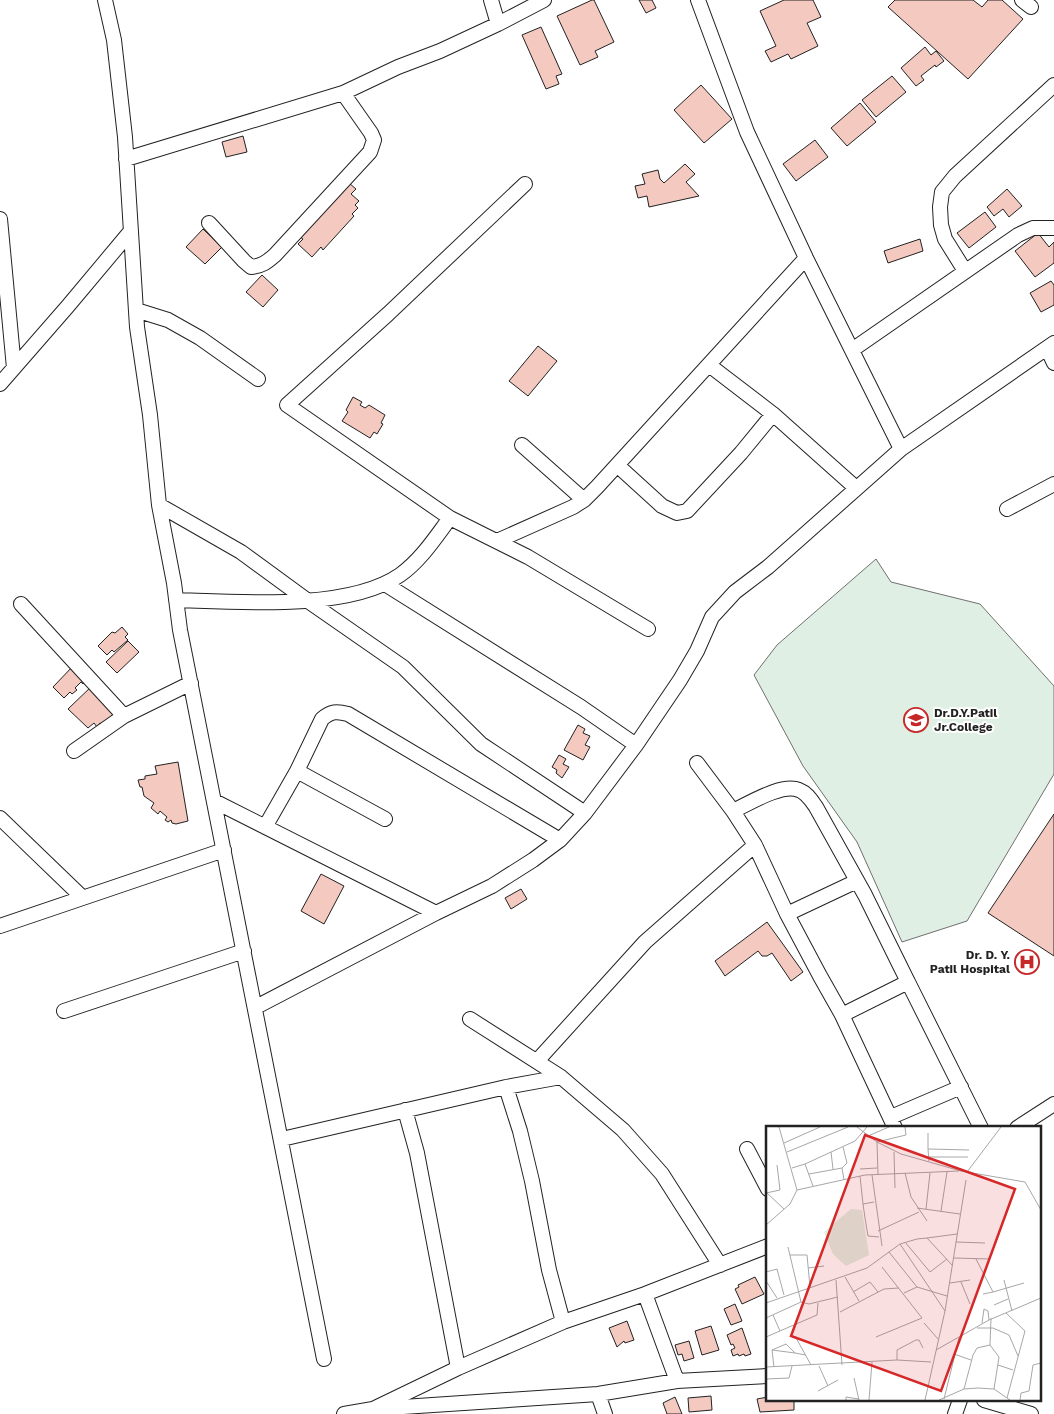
<svg xmlns="http://www.w3.org/2000/svg" width="1054" height="1414" font-family="'Work Sans',sans-serif">
  <style>
    .green { fill: #e0efe3; stroke: #6f6f6f }
    .building { fill: #f3c9c0; stroke: #222 }
    .lines { fill: none; stroke-linecap: round; stroke-linejoin: round }
    .minor-casing { stroke: #222; stroke-width: 16 }
    .minor { stroke: #fff; stroke-width: 14 }
    .labels { text-anchor: middle; dominant-baseline: central; stroke-width: 4; stroke-linejoin: round; paint-order: stroke }
    .poi-label { font-size: 12px; font-weight: bold; fill: #222; stroke: #fff; text-anchor: start }
    .inset-road { fill: none; stroke: #a7a7a7; stroke-width: 1 }
    .view { fill: #d62828; fill-opacity: 0.15; stroke: #d62828; stroke-width: 2.5 }
    .inset-edge { fill: none; stroke: #222; stroke-width: 2.5 }
  </style>
  <rect width="100%" height="100%" fill="#fff"/>
  <path class="green" d="M876 559 891 582 980 604 1054 686V774L967 921 902 942 857 842 803 766 754 675 777 645Z"/>
  <path class="building" d="M592 0H594L614 42 595 51 598 57 580 65 557 16Z
    M639 0H652L656 8 646 13Z
    M784 0H813L821 17 807 23 818 46 791 59 788 54 771 62 765 51 776 46 760 11Z
    M895 0H973L982 7 988 0H1002L1023 19 968 79 888 7Z
    M541 27 562 74 556 76 559 84 546 89 522 35Z
    M925 47 931 55 936 51 944 61 936 67 935 65 921 76 924 80 916 86 901 68Z
    M892 76 906 92 876 117 862 100Z
    M701 85 732 119 704 143 674 110Z
    M860 103 876 122 847 146 831 128Z
    M243 136 247 152 226 157 222 142Z
    M815 140 828 157 796 181 783 164Z
    M685 164 695 174 686 182 699 196 649 207 647 196 638 198 635 186 645 184 642 174 658 170 660 179 664 183Z
    M349 183 356 189 351 194 359 201 355 205 358 208 352 214 354 216 323 250 321 247 312 257 298 244 303 239 300 237Z
    M1007 189 1022 206 1009 217 1003 209 994 216 987 207Z
    M985 212 996 227 969 248 957 233Z
    M203 229 222 247 205 264 186 247Z
    M1038 233 1049 247 1054 242V263L1035 277 1015 251Z
    M920 239 923 251 888 263 884 251Z
    M262 275 278 290 263 307 246 292Z
    M1051 281 1054 285V305L1041 312 1030 293Z
    M538 346 557 361 528 396 509 381Z
    M353 397 362 402 360 405 365 408 369 405 385 415 381 423 383 424 377 434 374 432 370 438 342 421 348 412 346 410Z
    M122 627 128 634 125 637 128 640 114 652 112 650 107 655 98 646 112 632 115 633Z
    M128 641 139 652 117 673 106 662Z
    M74 665 88 679 83 684 81 682 75 688 77 690 72 694 70 692 64 698 53 687Z
    M94 684 118 709 103 725 100 723 97 727 94 723 88 728 68 709Z
    M578 725 585 729 583 733 590 736 585 745 590 747 583 760 564 750Z
    M559 755 566 759 563 764 569 767 562 778 556 773 557 770 552 767Z
    M178 762 188 821 176 824 172 823 171 820 168 822 165 820 167 817 160 811 158 814 151 808 154 803 144 796 142 787H140L138 780 145 779V776L157 774 155 766Z
    M1054 814V956L988 913Z
    M321 874 344 886 324 924 301 911Z
    M521 889 527 899 511 909 505 898Z
    M767 922 803 972 791 981 772 953 767 956H762L758 951 725 976 715 961Z
    M755 1277 764 1294 742 1304 735 1289 739 1287 738 1285Z
    M735 1304 742 1321 731 1325 724 1309Z
    M627 1321 634 1340 625 1343 624 1341 617 1347 609 1328Z
    M711 1326 719 1350 702 1355 695 1331Z
    M742 1328 751 1354 745 1356 744 1354 739 1356 738 1354 733 1356 731 1350 735 1348 733 1344 731 1345 727 1335Z
    M689 1341 694 1358 684 1361 682 1354 678 1355 675 1345Z
    M711 1396 712 1410 689 1412 688 1398Z
    M675 1397 682 1414H667L663 1403Z
    M768 1397V1400H794V1410L760 1412 757 1399Z"/>
  <g class="lines">
    <defs>
      <path id="minor" d="M105 0 114 40 125 137 137 327 150 415 159 505 174 583 180 630 324 1359
        M491 0 498 24
        M698 0 747 132 806 258 901 449
        M1022 0 1031 7
        M126 159 343 93 398 67 440 51 498 24 544 0
        M525 184 388 314 287 405 450 518 528 557 648 629
        M0 219 14 368
        M209 223 244 261 251 267C262 266 267 262 275 255L370 152 374 140 371 133 343 93
        M965 271 945 239 941 225 940 207 942 192 955 176 1054 85
        M136 310 168 320 200 338 258 379
        M1047 348 1054 363
        M852 350 1018 235 1033 228H1054
        M709 365 773 414 856 488
        M0 384 68 306 130 232
        M522 445 584 500
        M617 465 662 506 677 513 687 511 741 453 773 414
        M159 505 241 552 308 601 403 667 481 744 585 813
        M1007 509 1054 484
        M497 541 573 507 584 500 597 487 806 258
        M385 584 581 707 636 745
        M176 600C238 602 348 611 400 575 421 560 435 538 450 518
        M21 604 124 716
        M74 751 124 716 191 683
        M697 763 733 811 755 845 787 914 820 976 842 1015 895 1128
        M297 771 385 819
        M214 801 436 913 492 886 533 860 560 840 585 813 636 745 680 680 697 651 712 617 735 592 768 567 901 449 1054 343
        M733 811C750 803 782 783 799 790 807 793 811 800 816 807L865 895 908 982 842 1015
        M0 818 82 897
        M265 827 297 771 322 719C331 711 337 711 348 714L560 840
        M787 914 857 881
        M0 926 224 850
        M908 982 981 1128
        M256 1007 436 913
        M64 1011 244 951
        M470 1019 561 1077 623 1130 662 1174 720 1265
        M537 1061 645 942 755 845
        M506 1087 520 1131 532 1181 549 1270 563 1322
        M405 1110 417 1153 458 1368
        M891 1117 961 1087
        M1017 1128 1054 1104
        M282 1139 506 1087 561 1077
        M747 1149 768 1189
        M645 1294 677 1381
        M598 1394 605 1414
        M984 1400 1031 1414
        M373 1409 458 1368 563 1322 645 1294 768 1246
        M344 1414 373 1409 598 1394 677 1381 768 1376
        M955 1414 960 1400"/>
    </defs>
    <use href="#minor" class="minor-casing"/>
    <use href="#minor" class="minor"/>
  </g>
  <defs>
    <symbol id="school-ring" viewBox="-11 -11 22 22"><circle r="9.5" fill="#fff" stroke="#c62828" stroke-width="1.5"/><path d="M0-5L7-2L0 1L-7-2ZM-4 1L0 2.5L4 1V4Q0 6-4 4Z" fill="#c62828"/></symbol>
    <symbol id="hospital-ring" viewBox="-11 -11 22 22"><circle r="9.5" fill="#fff" stroke="#c62828" stroke-width="1.5"/><path d="M-5-5h3v3.5h4V-5h3V5h-3V1.5h-4V5h-3Z" fill="#c62828"/></symbol>
  </defs>
  <g fill-rule="evenodd">
    <use href="#school-ring" x="902" y="706" width="28" height="28"/>
    <use href="#hospital-ring" x="1013" y="948" width="28" height="28"/>
  </g>
  <g class="labels">
    <g class="poi-label">
      <text x="934" y="713">Dr.D.Y.Patil<tspan x="934" dy="14">Jr.College</tspan></text>
      <text x="1010" y="955" text-anchor="end">Dr. D. Y.<tspan x="1010" dy="14">Patil Hospital</tspan></text>
    </g>
  </g>
  <g transform="translate(766 1126)">
    <rect width="275" height="275" fill="#fff"/>
    <path d="M85 83 96 84 103 129 80 140 67 128 58 106Z" fill="#e0efe3"/>
    <path class="inset-road" d="M91 1 111 16 135 28 195 45 259 56 275 84M162 7V23M102 10 123 1M18 17 54 1M21 26 82 1M65 26 67 43M128 26 129 62M163 31H202M163 35 162 23 203 24M39 38 89 15 101 1M26 42 39 38 47 60M76 42 81 37 77 21M94 43 111 42M201 46 235 1M139 47 145 71 161 95M43 48 76 42 78 54M112 48 111 16 140 9 139 1M106 49 116 120M94 50 97 78M31 64 99 49 193 45M0 67 14 64 11 39M1 67 18 83M108 76 97 78 99 92 102 110 113 111M151 82 194 88M160 83 164 47M175 85 181 46M0 99 24 78 31 64 13 1M112 105 153 86M161 112 191 108M139 116 164 146 181 133M190 116 219 117M134 118 179 185M22 121 35 176M123 126 151 161M24 129H41L44 161M188 132 224 133M210 133 227 166 217 168M42 142 58 140M0 146 11 143 18 169M79 151 93 175M70 154 76 239M238 154 246 185M0 155 11 172M195 156 204 178M184 157 204 154M87 166 104 156 112 166M227 166 258 157M138 167 151 161 181 170M0 177 101 142 134 118 151 113 161 112 186 139M228 179 242 173M74 186 118 163 133 162M240 187 259 205 241 272M7 189 14 205M0 192 35 176 43 178 72 171M158 197 172 213M216 197 218 183 222 185 223 194M211 202H227L243 209 252 230M29 210 45 239M0 211 51 189 52 177M110 211 156 192 116 141M224 219 225 192M6 224 29 227M170 224 223 194 275 172M188 228 205 234M131 234V224L150 214H153L157 222M232 239 247 244M53 240 62 260M0 241 131 234 165 236M8 241 6 224 20 218 29 227 40 229M88 252 93 274M0 253 23 252 26 240M198 263 207 229 211 222 224 219 233 231 228 263M52 265 72 254M178 273 193 212M80 274V271L93 273M103 274 106 236M159 274 179 185 200 54M173 274 198 263 212 262 228 263 244 274M254 274 255 267 263 265 267 239 275 237"/>
    <path class="view" d="M99 9 249 63 175 265 25 210Z"/>
    <rect width="275" height="275" class="inset-edge"/>
  </g>
</svg>
